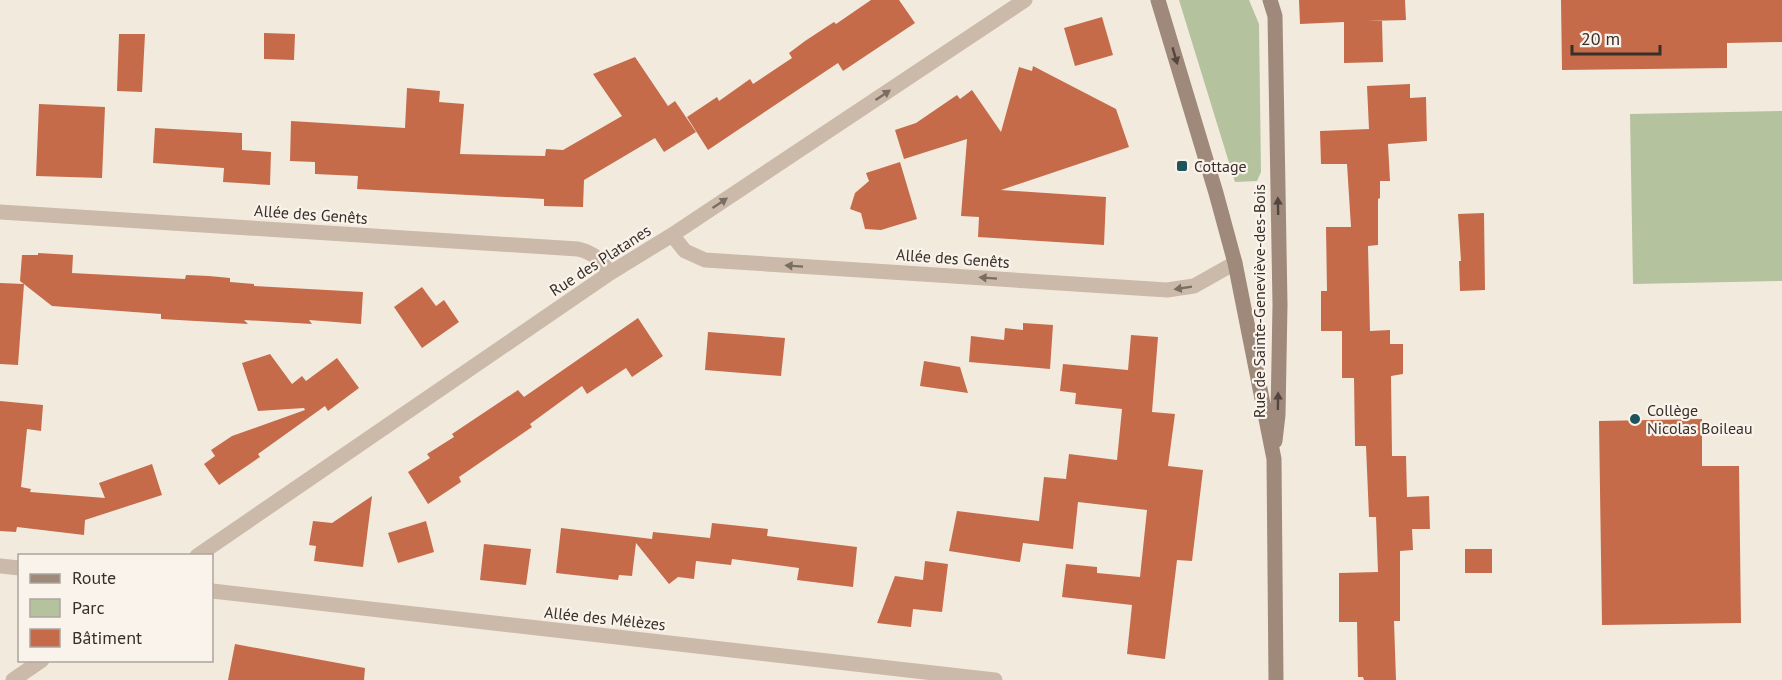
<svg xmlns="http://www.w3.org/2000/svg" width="1782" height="680" font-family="'PT Sans',sans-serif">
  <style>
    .green { fill: #b5c29e }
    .building { fill: #c56b4a }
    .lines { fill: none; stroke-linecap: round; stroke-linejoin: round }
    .street { stroke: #cbbaaa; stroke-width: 15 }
    .secondary { stroke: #9f897b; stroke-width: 15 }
    .oneway { fill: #52463e }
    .oneway2 { fill: #7a6e63 }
    .poi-dot { fill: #1f545a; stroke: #faf3eb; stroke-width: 2 }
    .labels { text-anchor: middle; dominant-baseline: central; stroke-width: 4.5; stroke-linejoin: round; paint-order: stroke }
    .poi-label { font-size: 16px; fill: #382f29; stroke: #faf3eb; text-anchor: start }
    .street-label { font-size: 16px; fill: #382f29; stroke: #faf3eb }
  </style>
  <rect width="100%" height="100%" fill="#f3eade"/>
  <path class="green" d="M1179 0H1249L1259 24 1261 172 1257 181 1235 182Z
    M1782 111V281L1633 284 1630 114Z"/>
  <path class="building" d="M871 0H899L915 23 843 71 838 63 708 150 687 117 717 97 719 101 750 79 753 84 792 58 789 53 805 41 834 22 836 24Z
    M1299 0H1405L1406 20 1366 21H1382L1383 62 1344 63V22L1300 24Z
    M1561 0H1782V42L1727 43V68L1562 70Z
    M1102 17 1113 55 1075 66 1064 28Z
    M264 33 295 34 294 60 264 59Z
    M119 34H145L142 92 117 91Z
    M635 57 668 106 675 101 696 132 664 152 655 138 584 180 583 207 544 206V199L357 189 358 176 315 174V162L290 161 291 121 405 128 407 88 440 91 439 102 464 104 460 154 545 156 546 149 563 150 622 116 593 74Z
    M1033 66 1116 109 1129 147 1001 190 1106 197 1104 245 978 237 979 217 961 216 967 139 904 159 895 130 916 123 957 95 960 99 972 90 1001 132 1019 67 1032 71Z
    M1410 84V98L1426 97 1427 141 1388 144 1390 181H1380V198L1378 199V245L1368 246 1370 331 1390 330V344H1403V374L1391 376 1392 456H1406L1407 497 1429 496 1430 529H1412L1413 550 1400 551V621H1394L1396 680H1364L1363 677H1358L1357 622H1339V573L1378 572 1376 517H1369L1366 446H1355L1354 378H1342V331H1321V291H1327L1326 227H1351L1347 164H1321L1320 131 1369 129 1367 86Z
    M39 104 105 107 102 178 36 176Z
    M155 128 242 133V150L271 152 270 185 223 182 224 168 153 163Z
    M900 162 917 219 881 230 865 229 861 213 850 209 855 193 869 181 866 173Z
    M1484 213 1485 290 1460 291 1459 261H1461L1458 214Z
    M38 253 73 255 72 273 185 279 186 275 209 276 230 278V282L254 284V286L363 292 361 324 309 320 312 324 244 320 248 324 161 319V314L52 306 20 281 22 255H38Z
    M0 283 24 284 18 365 0 364Z
    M422 287 436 306 444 300 459 322 422 348 394 307Z
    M638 318 663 356 632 377 626 368 587 394 582 386 530 424 532 427 459 477 461 482 428 504 408 472 430 458 427 454 454 437 452 434 518 390 524 397Z
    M1023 323 1053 325 1050 369 969 362 971 336 1004 340 1005 328 1023 330Z
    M708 332 785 338 781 376 705 370Z
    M1131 335 1158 337 1152 412 1175 414 1168 466 1203 470 1192 561 1177 560 1165 659 1127 654 1132 605 1062 597 1066 564 1097 567V573L1140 577 1147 510 1078 502 1073 549 1023 543 1020 562 949 551 957 511 1039 521 1044 477 1066 479 1069 454 1117 460 1122 409 1075 404 1076 393 1060 391 1063 364 1128 370Z
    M270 354 292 384 302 376 306 381 337 358 359 388 328 411 325 406 258 454 260 457 219 485 204 464 215 456 211 450 232 436 305 410 304 408 258 411 242 363Z
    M924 361 960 367 968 393 920 386Z
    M0 401 43 405 41 431 27 429 21 487 31 489 30 492 105 498 99 483 152 464 162 495 85 520 84 535 17 527 16 532 0 531Z
    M1702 419V466H1739L1741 623 1602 625 1599 421Z
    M372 496 363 567 314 561 316 546 309 545 313 521 332 523Z
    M426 521 434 552 398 563 388 533Z
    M712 523 768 529 767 536 857 547 853 587 797 580 799 568 732 559 731 565 696 561 694 579 678 577 669 584 636 543 632 576 619 575 618 580 556 573 561 528 652 539 653 532 710 538Z
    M484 544 531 549 526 585 480 580Z
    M1465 549H1492V573H1465Z
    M925 561 948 564 942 612 913 609 911 627 877 623 895 576 923 580Z
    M235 644 365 668 364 680H228Z"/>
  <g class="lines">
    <path class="street" d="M0 212 578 249C594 253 601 260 610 273
      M672 235 685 251 705 260 1167 290 1194 286 1235 263
      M197 556 610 273 672 235 1025 0
      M0 566 20 568
      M212 591 995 680
      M13 680 42 660"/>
    <path class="secondary" d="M1158 0 1216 193 1235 263 1274 459 1276 680
      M1270 0 1275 16 1280 305 1278 415 1275 441"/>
  </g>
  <defs><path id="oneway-solid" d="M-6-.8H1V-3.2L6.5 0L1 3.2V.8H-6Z" transform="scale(1.5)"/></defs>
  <g class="oneway">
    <use href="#oneway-solid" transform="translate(1175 56) rotate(74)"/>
    <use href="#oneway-solid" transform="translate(1278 206) rotate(-91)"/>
    <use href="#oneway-solid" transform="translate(1278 401) rotate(-89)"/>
  </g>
  <g class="oneway2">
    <use href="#oneway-solid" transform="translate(883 95) rotate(-34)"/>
    <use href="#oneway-solid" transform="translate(720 203) rotate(-34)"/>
    <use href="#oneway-solid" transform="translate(794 266) rotate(-176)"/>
    <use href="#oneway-solid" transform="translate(988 278) rotate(-176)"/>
    <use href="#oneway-solid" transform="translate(1183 288) rotate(171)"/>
  </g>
  <g class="poi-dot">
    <rect x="1176" y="160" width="12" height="12" rx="3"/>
    <circle cx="1635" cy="419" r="6"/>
  </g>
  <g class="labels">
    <g class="poi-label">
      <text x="1194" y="166">Cottage</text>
      <text x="1647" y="410">Collège<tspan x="1647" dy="18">Nicolas Boileau</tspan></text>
    </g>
    <g class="street-label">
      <text transform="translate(311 214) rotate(4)">Allée des Genêts</text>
      <text transform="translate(953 258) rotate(4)">Allée des Genêts</text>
      <text transform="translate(600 260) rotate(-33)">Rue des Platanes</text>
      <text transform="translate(1259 301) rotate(-90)">Rue de Sainte-Geneviève-des-Bois</text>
      <text transform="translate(605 618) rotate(6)">Allée des Mélèzes</text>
    </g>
  </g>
  <rect x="18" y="554" width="195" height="108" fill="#faf3eb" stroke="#aca59d" stroke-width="1.5"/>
  <rect x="30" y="574" width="30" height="9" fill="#9f897b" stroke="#aca59d" stroke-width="1.5"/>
  <text x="72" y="584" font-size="18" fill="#382f29">Route</text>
  <rect x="30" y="599" width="30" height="18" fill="#b5c29e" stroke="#aca59d" stroke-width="1.5"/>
  <text x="72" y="614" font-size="18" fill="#382f29">Parc</text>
  <rect x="30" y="629" width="30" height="18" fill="#c56b4a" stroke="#aca59d" stroke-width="1.5"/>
  <text x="72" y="644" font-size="18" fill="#382f29">Bâtiment</text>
  <path d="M1572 45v9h88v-9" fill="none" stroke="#382f29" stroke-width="3"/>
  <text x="1581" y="45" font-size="18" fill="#382f29" stroke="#faf3eb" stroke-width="4.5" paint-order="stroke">20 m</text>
</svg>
